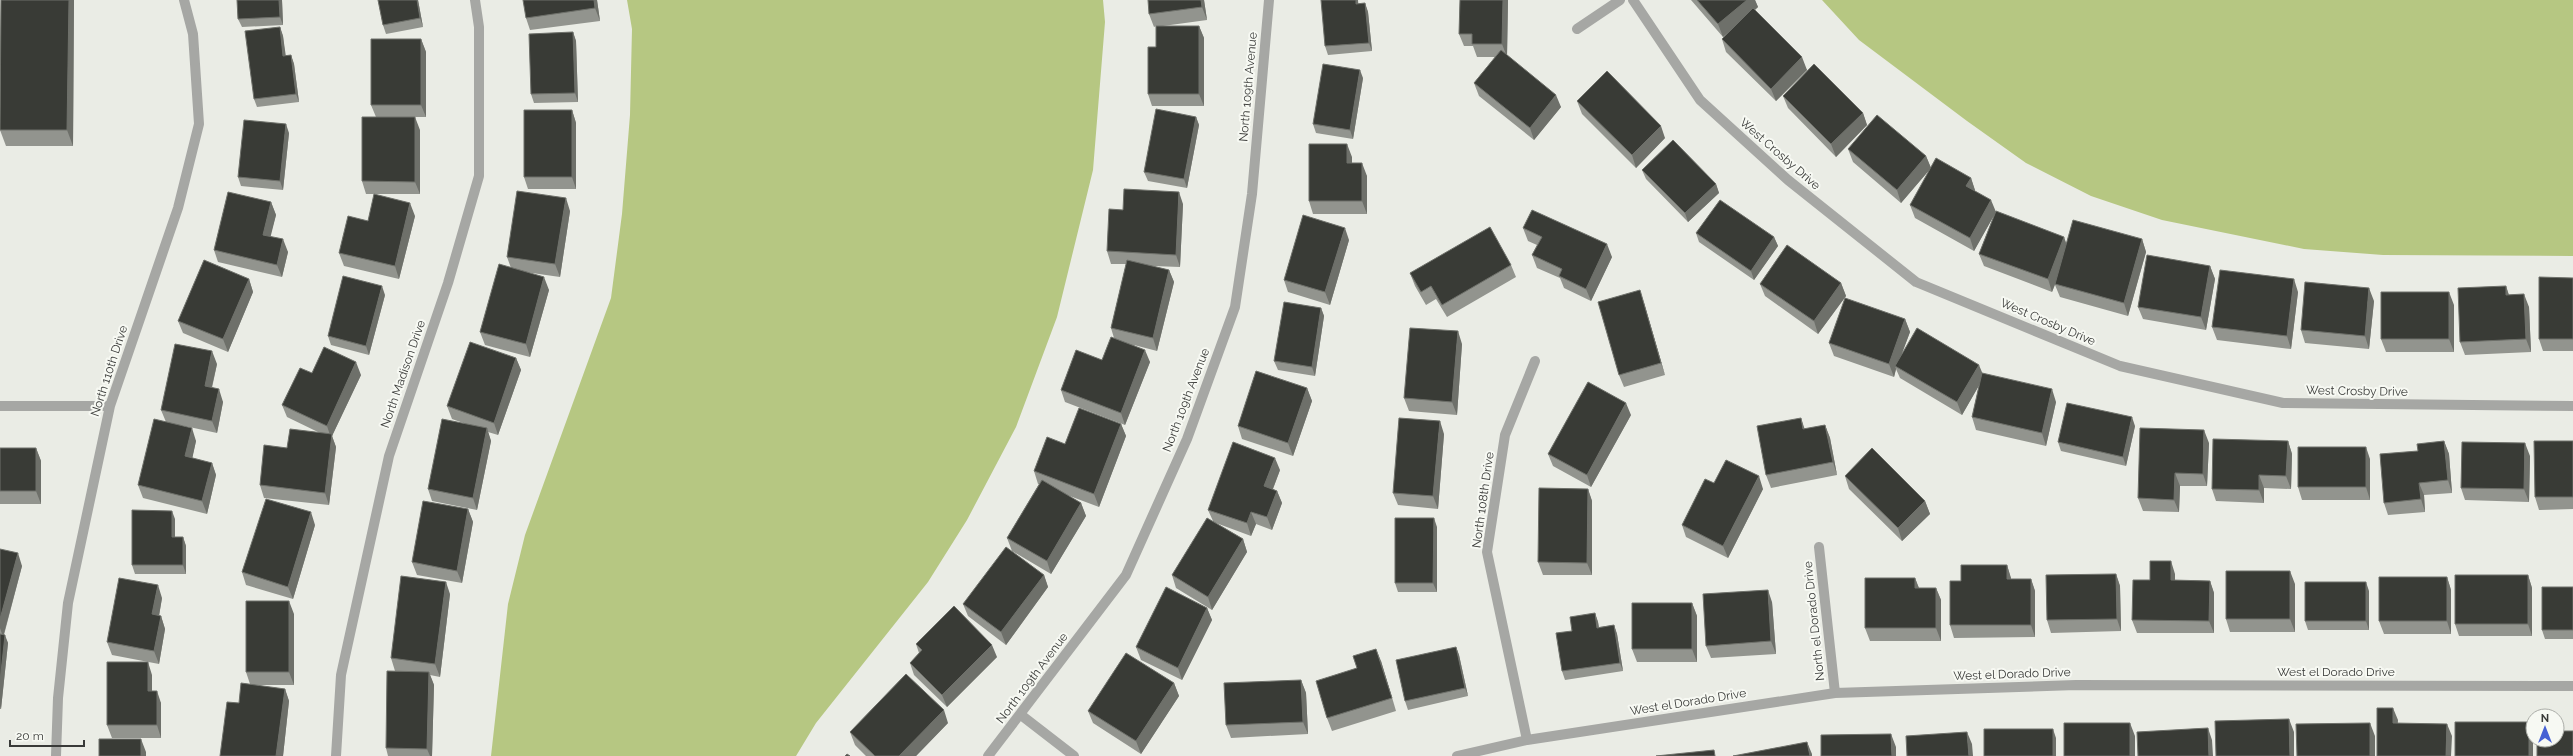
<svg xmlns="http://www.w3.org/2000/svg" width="2573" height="756" font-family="Raleway,sans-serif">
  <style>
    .green { fill: #b6c782 }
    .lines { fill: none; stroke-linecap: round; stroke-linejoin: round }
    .street { stroke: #a6a7a4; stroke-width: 10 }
    .wall { fill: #92948e }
    .shaded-wall { fill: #6e706a }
    .building { fill: #393b36; stroke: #6e706a }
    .labels { text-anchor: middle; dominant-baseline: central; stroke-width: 4; stroke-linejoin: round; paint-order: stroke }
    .street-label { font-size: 12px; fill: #393a38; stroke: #f7f9f3 }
  </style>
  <rect width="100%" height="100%" fill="#eaece5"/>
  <path class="green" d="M627 0H1103L1105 22 1093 170 1057 317 1016 427 967 520 928 582 816 723 796 756H491L508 604 525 535 611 298 622 214 630 115 632 29Z
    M1822 0H2573V256L2383 255 2304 249 2162 220 2091 196 2026 163 1967 121 1859 40Z"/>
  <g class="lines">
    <path class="street" d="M1633 0 1700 100 1788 180 1916 282 2120 366 2283 403 2573 406
      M1577 29 1620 0
      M0 406H110
      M1819 547 1835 693
      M1021 715 1074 756
      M1527 740 1487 552 1505 435 1535 361
      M56 756 58 698 68 603 110 406 178 208 199 124 193 34 184 0
      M336 756 341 675 389 456 448 283 479 176V27L475 0
      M988 756 1126 575 1187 439 1235 307 1252 194 1269 0
      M1457 756 1527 740 1835 693 2076 685 2573 686"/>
  </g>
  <path class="wall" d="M1 0H74L73 146H6L0 130V92V93Z
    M237 0H282L283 25 242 27 238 19Z
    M378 0H418L423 27 386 34 383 25Z
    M597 0 600 21 530 30 526 18Z
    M1204 0 1207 20 1163 26H1199L1204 38V106H1152L1148 94 1156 47V26L1154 27 1149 14Z
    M1460 0H1508L1507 55 1561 107 1534 140 1479 96 1474 83 1495 57H1477L1473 46H1464L1459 34Z
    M1691 0H1755L1758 7 1755 10 1807 70 1776 101 1726 52 1722 39 1733 28 1723 37Z
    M1365 3 1368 12 1372 51 1328 55 1325 46 1359 4Z
    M280 27 283 36 285 55H291L294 64 299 102 257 107 254 99Z
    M573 32 576 41 578 102 534 103 531 94Z
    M421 39 426 52V117H376L371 105Z
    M1363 78 1353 139 1316 133 1313 124Z
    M1783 96 1863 113 1867 125 1836 157 1788 108Z
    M1577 101 1665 138 1636 168 1582 114Z
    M572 110 576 123V189H528L524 177Z
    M1196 117 1199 125 1187 188 1148 181 1144 172Z
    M420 130V194H366L362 181Z
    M289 133 283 190 241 186 238 177Z
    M1848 149 1926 156 1931 168 1901 203 1853 162Z
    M1352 157V163L1367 176V214H1313L1309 201Z
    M1642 170 1716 184 1719 193 1688 222 1646 179Z
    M1971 178 1975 191 1995 212 2064 237 2066 243 2142 239 2146 252 2128 316 2060 297 2055 285 2052 292 1984 266 1979 254 1994 215 1974 251 1915 218 1910 205Z
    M271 202 276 215 270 236 288 252 282 277 218 262 214 250Z
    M1183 204 1180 267 1153 266 1169 270 1174 282 1157 351 1134 345 1150 362 1125 425 1065 402 1061 390 1102 360 1114 338 1111 328 1126 264H1111L1107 251 1123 210Z
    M570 211 560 277 525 272 549 290 530 357 485 345 480 332 511 268 507 257Z
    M415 216 399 279 344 266 339 253 368 221Z
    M1523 228 1612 257 1591 301 1564 288 1560 278 1537 268 1532 255 1537 245 1528 241Z
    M1696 233 1774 237 1778 246 1754 280 1699 242Z
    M1349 240 1330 305 1288 292 1284 280Z
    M1511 265 1516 277 1447 317 1436 299 1426 305 1415 286 1410 273Z
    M2210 266 2215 279 2206 330 2143 319 2138 307Z
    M2573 278V351H2543L2539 339Z
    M249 279 253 292 228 352 183 333 178 321Z
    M1841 283 1846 296 1818 334 1765 296 1760 284Z
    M2506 286 2509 295 2529 307 2531 352 2465 355 2460 342Z
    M2298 292 2291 349 2217 340 2212 327Z
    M385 295 369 355 331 345 328 336Z
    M2374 301 2369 349 2305 343 2301 330Z
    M1644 303 1665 375 1624 387 1619 375Z
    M2454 305V352H2386L2381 339Z
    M1321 308 1324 316 1315 376 1278 370 1274 361Z
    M1905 319 1910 332 1901 355 1982 373 2056 402 2046 446 1976 430 1972 417 1979 385 1962 415 1900 378 1896 369 1894 377 1834 356 1829 343Z
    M1462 344 1457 415 1409 411 1404 398Z
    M516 358 521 370 498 435 488 432 491 441 477 510 432 501 428 489 466 424 452 419 447 406Z
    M217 364 212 388 223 402 217 433 180 425 196 441 192 458 212 463 216 475 207 514 143 498 138 485 166 422 161 410Z
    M312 373 361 375 332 436 336 447 329 505 264 498 260 485 287 448 320 433 287 417 282 405Z
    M1307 388 1312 401 1293 456 1242 439 1238 426Z
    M1631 415 1591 487 1553 466 1548 454Z
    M1121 424 1126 436 1099 507 1067 495 1081 503 1086 516 1051 574 1012 551 1007 538 1039 484H1038L1034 471 1065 444Z
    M1825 425 1830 438 1837 475 1771 488 1766 475 1805 429Z
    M2135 426 2126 466 2061 451 2058 442Z
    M1444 434 1438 509 1398 505 1393 493Z
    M2288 441 2292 454 2291 489 2264 488V503L2216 501 2212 489Z
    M2444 441 2449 454 2452 493 2424 495 2425 512 2388 515 2384 503 2418 451Z
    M2573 441V509L2539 510 2535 497Z
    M2209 443 2207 486H2180L2179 512 2143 511 2138 498Z
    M0 448H36L41 461V504H0Z
    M2530 456 2529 502 2465 500 2461 488Z
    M2370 459V500H2302L2298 487Z
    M1280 470 1273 489 1277 491 1282 503 1272 530 1256 524 1251 536 1216 523 1243 539 1247 552 1212 610 1176 588 1172 575 1213 521 1208 510Z
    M1845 476 1925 501 1930 514 1902 541 1849 489Z
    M1714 483 1763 489 1728 558 1686 537 1682 525Z
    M1588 489 1592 501V575H1543L1538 562Z
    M468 509 473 522 462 583 417 575 412 562Z
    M175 519V537H183L186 546V574H135L132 565Z
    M315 525 293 599 246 585 242 572Z
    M1437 527V592H1398L1395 583Z
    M0 549 22 566 4 635 8 643 1 709H0Z
    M2007 565 2011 579H2031L2035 591V637L1954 638 1950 625 1961 581Z
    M2116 574 2120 586 2121 631 2051 633 2047 620Z
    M2175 574V580L2210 581 2214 593V633H2137L2132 620 2150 580Z
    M1044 575 1048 587 1006 645 968 616 963 604Z
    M2528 575 2532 588V636H2459L2455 624Z
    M2447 577 2451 590V634H2384L2379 621Z
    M1915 578 1919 588H1936L1941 600V641H1870L1865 628Z
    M2295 584V632H2230L2226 619Z
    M2573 587V639H2545L2542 630Z
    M2369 591V630H2308L2305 621Z
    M450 594 440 677 430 675 434 685 432 756H388L386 748 401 672 395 671 391 658Z
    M162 598 159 616H161L165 629 159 664 112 655 107 642Z
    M1772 602 1776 654 1711 658 1706 646Z
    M1692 603 1697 616V662H1637L1632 649Z
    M1207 608 1212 620 1182 680 1141 660 1136 647Z
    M1595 613 1598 622 1599 627 1614 625 1617 634 1623 671 1565 680 1562 671 1572 631Z
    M294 614V685H254L285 689 289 701 283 756H220L250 684 246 672Z
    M916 644 997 657 947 707 914 675 910 663 919 653Z
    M1456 647 1459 655 1468 696 1408 710 1405 701Z
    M1381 661 1396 711 1332 731 1327 718Z
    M152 675V691L161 703V738H112L107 725Z
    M1301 680 1306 693 1308 734 1231 738 1226 725Z
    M1174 683 1179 696 1141 754 1093 723 1088 711Z
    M948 723 916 756H866L855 745 850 732Z"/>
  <path class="shaded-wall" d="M69 0H74L73 146 67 130Z
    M279 0H282L283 25 280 17Z
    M417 0H418L423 27 420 18Z
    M594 0H597L600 21 595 8Z
    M1201 0H1204L1207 20 1202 7Z
    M1356 0H1358L1359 13 1356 4Z
    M1503 0H1508L1507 57 1502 44Z
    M1747 0H1755L1758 7 1723 37 1718 24Z
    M1365 3 1368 12 1372 51 1369 43Z
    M1199 26 1204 38V106L1199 94Z
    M280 27 283 36 287 64 283 56Z
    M573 32 576 41 578 102 575 93Z
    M421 39 426 52V117L421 105Z
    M291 55 294 64 299 102 296 94Z
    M1802 57 1807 70 1776 101 1771 89Z
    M1360 70 1363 78 1353 139 1350 130Z
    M1556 95 1561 107 1534 140 1530 128Z
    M572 110 576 123V189L572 177Z
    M1863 113 1867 125 1836 157 1831 144Z
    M415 117 420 130V194L415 182Z
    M1196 117 1199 125 1187 188 1184 179Z
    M286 124 289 133 283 190 280 181Z
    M1661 126 1665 138 1636 168 1632 155Z
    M1347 144 1352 157V176L1347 163Z
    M1926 156 1931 168 1901 203 1897 190Z
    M1362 163 1367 176V214L1362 201Z
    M1971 178 1975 190 1971 198 1966 186Z
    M1716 184 1719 193 1688 222 1685 213Z
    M1179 192 1183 204 1180 267 1176 255Z
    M566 198 570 211 560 277 555 264Z
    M1991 200 1996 212 1974 251 1970 238Z
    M271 202 276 215 268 247 263 235Z
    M410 203 415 216 399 279 395 266Z
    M1345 228 1349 240 1330 305 1325 292Z
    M1774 237 1778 246 1754 280 1751 271Z
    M2064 237 2068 249 2052 292 2048 279Z
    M283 239 288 252 282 277 277 265Z
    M2142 239 2146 252 2128 316 2124 303Z
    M1607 244 1612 257 1591 301 1586 289Z
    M2210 266 2215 279 2206 330 2201 317Z
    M1169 270 1174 282 1157 351 1153 338Z
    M544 277 549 290 530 357 526 344Z
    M249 279 253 292 228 352 223 339Z
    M2294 279 2298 292 2291 349 2287 336Z
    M1841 283 1846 296 1818 334 1814 321Z
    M382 286 385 295 369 355 366 346Z
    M2506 286 2510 299 2506 295Z
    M2369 288 2374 301 2369 349 2365 336Z
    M1640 290 1644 303 1665 375 1661 363Z
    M2449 292 2454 305V352L2449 339Z
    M2524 294 2529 307 2531 352 2526 339Z
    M1321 308 1324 316 1315 376 1312 367Z
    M1905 319 1910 332 1897 367 1895 366 1896 369 1894 377 1889 364Z
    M1458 331 1462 344 1457 415 1452 402Z
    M1145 350 1150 362 1125 425 1121 413Z
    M212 351 217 364 209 399 205 386Z
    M516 358 521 370 498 435 494 423Z
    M356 362 361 375 332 436 336 447 329 505 325 493 331 438 327 426Z
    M1979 365 1984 377 1962 415 1957 402Z
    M1307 388 1312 401 1293 456 1288 443Z
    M219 389 223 402 217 433 212 421Z
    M2052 389 2056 402 2046 446 2042 433Z
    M1626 403 1631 415 1591 487 1587 475Z
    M2132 417 2135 426 2126 466 2123 457Z
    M1801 418 1805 430 1803 429Z
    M1440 421 1444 434 1438 509 1433 496Z
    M1121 424 1126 436 1099 507 1094 494Z
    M1825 425 1830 438 1837 475 1833 462Z
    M192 428 196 441 190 469 185 456Z
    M487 428 491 441 477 510 473 498Z
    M2204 430 2209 443 2207 486 2203 474Z
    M2288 441 2292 454 2291 489 2286 476Z
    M2444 441 2449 454 2452 493 2448 480Z
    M2525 443 2530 456 2529 502 2524 489Z
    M2366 447 2370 459V500L2366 487Z
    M36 448 41 461V504L36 491Z
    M1275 458 1280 470 1269 499 1264 486Z
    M212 463 216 475 207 514 202 501Z
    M2175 473 2180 486 2179 512 2174 500Z
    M2259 475 2264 488V503L2259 490Z
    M1759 476 1763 489 1728 558 1723 546Z
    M2419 483 2424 495 2425 512 2421 499Z
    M1588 489 1592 501V575L1587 563Z
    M1277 491 1282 503 1272 530 1267 517Z
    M1925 501 1930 514 1902 541 1898 528Z
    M1081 503 1086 516 1051 574 1047 561Z
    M468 509 473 522 462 583 457 571Z
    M172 511 175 519V546L172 537Z
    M311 512 315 525 293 599 288 587Z
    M1251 512 1256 524 1251 536 1247 523Z
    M1434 518 1437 527V592L1433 583Z
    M183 537 186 546V574L183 565Z
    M1243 539 1247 552 1212 610 1208 597Z
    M18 553 22 566 3 637 0 628V619Z
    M2171 561 2175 574V593L2171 580Z
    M2007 565 2011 578V591L2007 579Z
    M2290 571 2295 584V632L2290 619Z
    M2116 574 2120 586 2121 631 2117 619Z
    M1044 575 1048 587 1006 645 1001 632Z
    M2528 575 2532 588V636L2528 624Z
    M2447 577 2451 590V634L2447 621Z
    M1915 578 1920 591 1915 588Z
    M2031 579 2035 591V637L2031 625Z
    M2210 581 2214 593V633L2209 621Z
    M446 582 450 594 440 677 435 664Z
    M2366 582 2369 591V630L2366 621Z
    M158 585 162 598 157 627 152 614Z
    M1936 588 1941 600V641L1936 628Z
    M1768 590 1772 602 1776 654 1771 641Z
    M289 601 294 614V685L289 672Z
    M1692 603 1697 616V662L1692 649Z
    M1207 608 1212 620 1182 680 1178 668Z
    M1595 613 1598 622 1600 636 1597 628Z
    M161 616 165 629 159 664 154 651Z
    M1614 625 1617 634 1623 671 1620 663Z
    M5 635 8 643 1 709 0 706V682Z
    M992 645 997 657 947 707 942 695Z
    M1456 647 1459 655 1468 696 1465 688Z
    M1376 649 1381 661 1396 711 1392 698Z
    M148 662 152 675V703L148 691Z
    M429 672 434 685 432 756H430L427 749Z
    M1301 680 1306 693 1308 734 1303 722Z
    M1174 683 1179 696 1141 754 1136 741Z
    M285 689 289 701 283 756H276Z
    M157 691 161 703V738L157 725Z
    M2393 708 2398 720 2397 735 2393 723Z
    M944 710 948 723 916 756H899Z
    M2289 719 2294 732V756H2290Z
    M2529 722 2533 734V756H2529Z
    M2130 723 2135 736V756H2130Z
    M2370 723 2375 736V756H2370Z
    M2447 724 2452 736 2451 756H2446Z
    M2208 728 2212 740 2213 756H2209Z
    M2053 729 2056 738V756H2053Z
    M1967 732 1972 744 1973 756H1969Z
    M1891 734 1896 747V756H1892Z
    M141 739 146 752V756H141Z
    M1807 742 1812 754V756H1810Z"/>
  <path class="building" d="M1 0H69L67 130H0Z
    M237 0H279L280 17 238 19Z
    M378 0H417L420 18 383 25Z
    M523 0H594L595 8 526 18Z
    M1148 0H1201L1202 7 1149 14Z
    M1321 0H1356V4L1365 3 1369 43 1325 46Z
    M1460 0H1503L1502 44H1472V34H1459Z
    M1697 0H1747L1718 24Z
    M1753 8 1802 57 1771 89 1722 39Z
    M1156 26H1199V94H1148V47H1156Z
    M280 27 283 56 291 55 296 94 254 99 245 31Z
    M573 32 575 93 531 94 529 34Z
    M371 39H421V105H371Z
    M1501 50 1556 95 1530 128 1474 83Z
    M1323 64 1360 70 1350 130 1313 124Z
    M1814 64 1863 113 1831 144 1783 96Z
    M1607 71 1661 126 1632 155 1577 101Z
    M1156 109 1196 117 1184 179 1144 172Z
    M524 110H572V177H524Z
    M1877 115 1926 156 1897 190 1848 149Z
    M362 117H415V182L362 181Z
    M244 120 286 124 280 181 238 177Z
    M1673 140 1716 184 1685 213 1642 170Z
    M1309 144H1347V163H1362V201H1309Z
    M1936 158 1971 178 1966 186 1991 200 1970 238 1910 205Z
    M1124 189 1179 192 1176 255 1107 251 1109 209 1123 210Z
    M517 191 566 198 555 264 507 257Z
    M228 192 271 202 263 235 283 239 277 265 214 250Z
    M374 194 410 203 395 266 339 253 348 216 368 221Z
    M1720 200 1774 237 1751 271 1696 233Z
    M1532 210 1607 244 1586 289 1559 276 1562 269 1532 255 1542 237 1523 228Z
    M1996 211 2064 237 2048 279 1979 254Z
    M1303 215 1345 228 1325 292 1284 280Z
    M2073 220 2142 239 2124 303 2055 284Z
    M1490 227 1511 265 1442 305 1431 286 1421 292 1410 273Z
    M1787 245 1841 283 1814 321 1760 284Z
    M2147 255 2210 266 2201 317 2138 307Z
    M204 260 249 279 223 339 178 321Z
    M1127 260 1169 270 1153 338 1111 328Z
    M499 264 544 277 526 344 480 332Z
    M2220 270 2294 279 2287 336 2212 327Z
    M343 276 382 286 366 346 328 336Z
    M2539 277 2573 278V339H2539Z
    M2305 282 2369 288 2365 336 2301 330Z
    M2506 286V295L2524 294 2526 339 2460 342 2458 288Z
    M1640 290 1661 363 1619 375 1598 302Z
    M2381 292H2449V339H2381Z
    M1845 298 1905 319 1889 364 1829 343Z
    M1284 302 1321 308 1312 367 1274 361Z
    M1410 328 1458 331 1452 402 1404 398Z
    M1917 328 1979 365 1957 402 1895 366Z
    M1111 337 1145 350 1121 413 1061 390 1076 350 1102 360Z
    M470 342 516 358 494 423 447 406Z
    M175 344 212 351 205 386 219 389 212 421 161 410Z
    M324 347 356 362 327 426 282 405 300 368 312 373Z
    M1256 371 1307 388 1288 443 1238 426Z
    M1982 373 2052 389 2042 433 1972 417Z
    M1588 382 1626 403 1587 475 1548 454Z
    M2067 403 2132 417 2123 457 2058 442Z
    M1079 408 1121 424 1094 494 1034 471 1047 437 1065 444Z
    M1399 418 1440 421 1433 496 1393 493Z
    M1801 418 1803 429 1825 425 1833 462 1766 475 1757 426Z
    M154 419 192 428 185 456 212 463 202 501 138 485Z
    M442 419 487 428 473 498 428 489Z
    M2140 428 2204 430 2203 474 2175 473 2174 500 2138 498Z
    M290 429 332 434 325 493 260 485 264 445 287 448Z
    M2213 439 2288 441 2286 476 2259 475V490L2212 489Z
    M2444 441 2448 480 2419 483 2421 499 2384 503 2380 454 2418 451 2417 444Z
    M2534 441H2573V497H2535Z
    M1233 442 1275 458 1264 486 1277 491 1267 517 1251 512 1247 523 1208 510Z
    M2462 442 2525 443 2524 489 2461 488Z
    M2298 447H2366V487H2298Z
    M0 448H36V491H0Z
    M1872 448 1925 501 1898 528 1845 476Z
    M1726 460 1759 476 1723 546 1682 525 1705 479 1714 483Z
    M1042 480 1081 503 1047 561 1007 538Z
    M1539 488 1588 489 1587 563 1538 562Z
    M266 499 311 512 288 587 242 572Z
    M423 501 468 509 457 571 412 562Z
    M132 510 172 511V537H183V565H132Z
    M1207 518 1243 539 1208 597 1172 575Z
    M1395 518H1434L1433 583H1395Z
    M1006 547 1044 575 1001 632 963 604Z
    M0 549 18 553 0 619Z
    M2150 561H2171V580L2210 581 2209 621 2132 620 2133 580H2150Z
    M1961 565H2007V579H2031V625H1950V581H1961Z
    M2226 571H2290V619H2226Z
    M2116 574 2117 619 2047 620 2046 575Z
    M2455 575H2528V624H2455Z
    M401 576 446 582 435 664 391 658Z
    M2379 577H2447V621H2379Z
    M119 578 158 585 152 614 161 616 154 651 107 642Z
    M1865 578H1915V588H1936V628H1865Z
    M2305 582H2366V621H2305Z
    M1166 587 1207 608 1178 668 1136 647Z
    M2542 587H2573V630H2542Z
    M1768 590 1771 641 1706 646 1703 594Z
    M246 601H289V672H246Z
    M1632 603H1692V649H1632Z
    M954 606 992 645 942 695 910 663 922 650 916 644Z
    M1595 613 1597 628 1614 625 1620 663 1562 671 1556 633 1572 631 1570 617Z
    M0 634 5 635 0 682Z
    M1456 647 1465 688 1405 701 1396 660Z
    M1376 649 1392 698 1327 718 1316 681 1357 668 1353 656Z
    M1126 653 1174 683 1136 741 1088 711Z
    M107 662H148V691H157V725H107Z
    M387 671 429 672 427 749 386 748Z
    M906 674 944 710 899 756H875L850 732Z
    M1301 680 1303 722 1226 725 1224 683Z
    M241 683 285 689 276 756H220L227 702 239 703Z
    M2377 708H2393V723L2447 724 2446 756H2377Z
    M2289 719 2290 756H2216L2215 721Z
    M2455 722H2529V756H2455Z
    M2064 723H2130V756H2064Z
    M2370 723V756H2297L2296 724Z
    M2208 728 2209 756H2138L2137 732Z
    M1984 729H2053V756H1984Z
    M2557 731H2573V756H2537V740H2557Z
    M1967 732 1969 756H1907L1906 736Z
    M1891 734 1892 756H1821V735Z
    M99 739H141V756H99Z
    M1807 742 1810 756H1733Z
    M1714 750 1715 756H1656Z
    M847 754 850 756H845Z"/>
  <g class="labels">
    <g class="street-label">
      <text transform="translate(1248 87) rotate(-85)">North 109th Avenue</text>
      <text transform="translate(1780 154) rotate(41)">West Crosby Drive</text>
      <text transform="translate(2048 322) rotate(23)">West Crosby Drive</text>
      <text transform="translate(109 371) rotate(-72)">North 110th Drive</text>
      <text transform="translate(403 374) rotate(-71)">North Madison Drive</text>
      <text transform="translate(2357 391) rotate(1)">West Crosby Drive</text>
      <text transform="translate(1186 400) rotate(-69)">North 109th Avenue</text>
      <text transform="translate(1483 500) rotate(-82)">North 108th Drive</text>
      <text transform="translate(1814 621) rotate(-96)">North el Dorado Drive</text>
      <text x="2336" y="672">West el Dorado Drive</text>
      <text transform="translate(2012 674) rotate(-2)">West el Dorado Drive</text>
      <text transform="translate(1032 678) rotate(-53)">North 109th Avenue</text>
      <text transform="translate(1688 702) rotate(-9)">West el Dorado Drive</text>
    </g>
  </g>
  <g transform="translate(2545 728)"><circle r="19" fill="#f7f9f3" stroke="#abada8"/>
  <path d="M0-3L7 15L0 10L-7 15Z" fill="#4560d4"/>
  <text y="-6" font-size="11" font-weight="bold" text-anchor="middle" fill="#393a38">N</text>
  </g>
  <path d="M10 740v6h74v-6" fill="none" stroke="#393a38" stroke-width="2"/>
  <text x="16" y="740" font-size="12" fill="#393a38" stroke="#f7f9f3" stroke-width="3" paint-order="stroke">20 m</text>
</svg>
